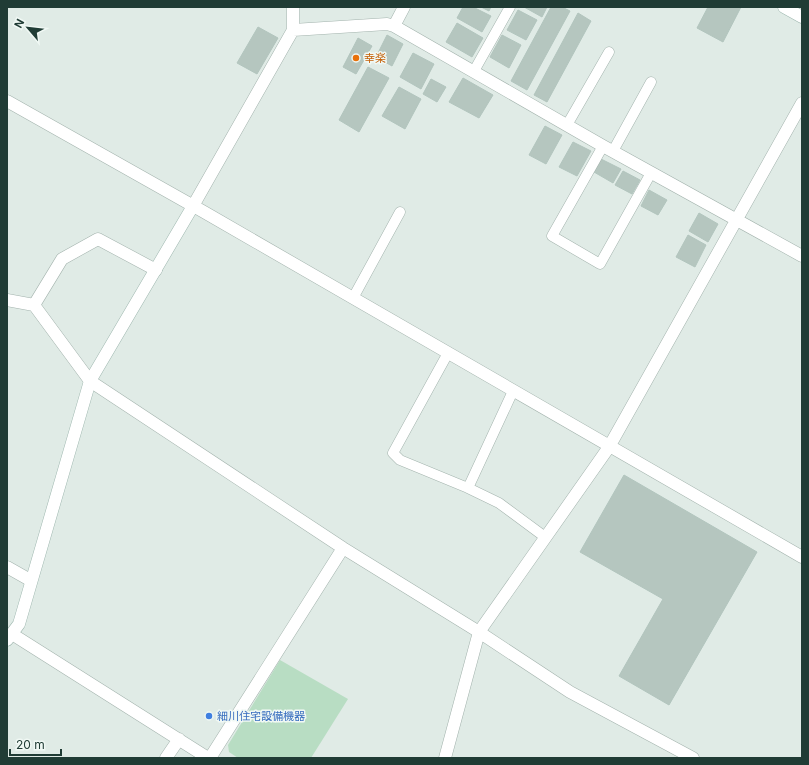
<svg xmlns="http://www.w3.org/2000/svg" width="809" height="765" font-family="Inter,'Noto Sans JP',sans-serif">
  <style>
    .green { fill: #b8ddc3 }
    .building { fill: #b5c6bf; stroke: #b2c5be }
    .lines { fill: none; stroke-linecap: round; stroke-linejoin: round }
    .lane-casing { stroke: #a3b3ad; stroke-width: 11 }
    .street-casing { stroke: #a3b3ad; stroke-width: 13 }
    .secondary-casing { stroke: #9eb7af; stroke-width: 13 }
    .lane { stroke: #fff; stroke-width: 10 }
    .street { stroke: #fff; stroke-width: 12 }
    .secondary { stroke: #fff; stroke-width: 12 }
    .food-dot { fill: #e8710a; stroke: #f0f8f4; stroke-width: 1.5 }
    .shop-dot { fill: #3f7fe0; stroke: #f0f8f4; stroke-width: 1.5 }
    .labels { text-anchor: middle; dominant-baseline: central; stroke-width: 3; stroke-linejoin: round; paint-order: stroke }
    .food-label { font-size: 11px; fill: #c56008; stroke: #f0f8f4; text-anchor: start }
    .shop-label { font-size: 11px; fill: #366cbe; stroke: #f0f8f4; text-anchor: start }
  </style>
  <rect width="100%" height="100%" fill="#e0ebe6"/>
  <path class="green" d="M280 660 348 699 311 758H238L229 752 228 745Z"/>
  <path class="building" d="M463 7H473L491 16 482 32 457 18Z
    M481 7H491L489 11Z
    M524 7H547L542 17Z
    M551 7H562L570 11 527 90 511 81Z
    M708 7H741L723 42 697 28Z
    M518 10 537 20 526 40 507 30Z
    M578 13 591 21 547 102 534 95Z
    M457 23 483 38 472 57 446 42Z
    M258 27 278 38 257 74 237 63Z
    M387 35 403 44 392 66 376 57Z
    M502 35 521 45 509 68 490 57Z
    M358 38 372 46 356 74 343 67Z
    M413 53 434 64 421 89 400 77Z
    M368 67 389 78 359 132 339 120Z
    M463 78 493 95 479 118 449 102Z
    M431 79 446 87 437 102 423 94Z
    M399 87 421 99 405 129 382 116Z
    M545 126 562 135 546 164 529 155Z
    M573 142 591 151 577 176 559 167Z
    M601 159 621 169 613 183 594 172Z
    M623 171 640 180 632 194 615 185Z
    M649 190 667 200 658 215 641 206Z
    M699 213 718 224 708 242 689 231Z
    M688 235 706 245 695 267 676 257Z
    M624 475 757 552 669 705 619 676 663 599 580 552Z"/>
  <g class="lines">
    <defs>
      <path id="lane" d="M474 71 510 7
        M567 125 609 52
        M603 146 552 236 600 264 651 173
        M613 151 651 82
        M353 298 400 212
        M448 353 393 453 400 460 468 488
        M513 391 468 488 499 503 545 537"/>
      <path id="street" d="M394 26 603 146 802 256
        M293 30 387 24 394 26 404 7
        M7 101 204 212 802 557
        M193 206 293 30V7
        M7 300 34 305 90 381 343 548 479 632 570 692 693 758
        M34 305 62 259 98 239 156 270
        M7 567 30 580
        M12 634 208 758
        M166 758 179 739
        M210 758 343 548
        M445 758 479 632 609 447 802 103"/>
      <path id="secondary" d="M784 7 802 17
        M7 640 19 624 90 381 193 206"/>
    </defs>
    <use href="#lane" class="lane-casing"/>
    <use href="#street" class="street-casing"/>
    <use href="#secondary" class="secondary-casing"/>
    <use href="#lane" class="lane"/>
    <use href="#street" class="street"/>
    <use href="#secondary" class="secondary"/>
  </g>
  <circle class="food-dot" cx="356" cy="58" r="4"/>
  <circle class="shop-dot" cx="209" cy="716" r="4"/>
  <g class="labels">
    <g class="food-label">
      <text x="364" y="58">幸楽</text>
    </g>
    <g class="shop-label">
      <text x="217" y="716">細川住宅設備機器</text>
    </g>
  </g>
  <rect width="809" height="765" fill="none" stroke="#203c35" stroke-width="16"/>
  <g transform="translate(28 28) rotate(298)" stroke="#f0f8f4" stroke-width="3" paint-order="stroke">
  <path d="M0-3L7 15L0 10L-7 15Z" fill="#203c35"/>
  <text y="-6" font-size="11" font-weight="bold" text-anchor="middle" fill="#203c35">N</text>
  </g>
  <path d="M10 749v6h51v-6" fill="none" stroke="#203c35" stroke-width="2"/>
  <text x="16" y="749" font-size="12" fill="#203c35" stroke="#f0f8f4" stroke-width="3" paint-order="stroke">20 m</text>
</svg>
